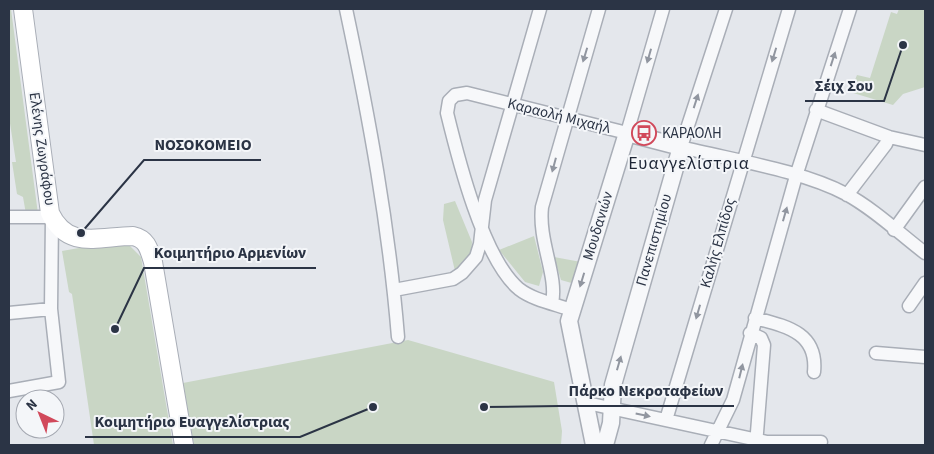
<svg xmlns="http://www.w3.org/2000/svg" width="934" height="454" font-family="'Source Sans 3',sans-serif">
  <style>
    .green { fill: #c9d6c5 }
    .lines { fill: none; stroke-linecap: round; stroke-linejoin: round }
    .minor-casing { stroke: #a9aeb7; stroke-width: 15 }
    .tertiary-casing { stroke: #a9aeb7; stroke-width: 19 }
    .secondary-casing { stroke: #a9aeb7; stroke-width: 20 }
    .minor { stroke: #f7f8fa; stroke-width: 12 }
    .tertiary { stroke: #f7f8fa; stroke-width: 16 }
    .secondary { stroke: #fff; stroke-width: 18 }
    .oneway { fill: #9196a0 }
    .labels { text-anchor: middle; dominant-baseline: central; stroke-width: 4; stroke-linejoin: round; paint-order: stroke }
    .street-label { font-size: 15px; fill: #2b3445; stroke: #f4f6f9 }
    .poi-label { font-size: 15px; fill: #2b3445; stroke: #f4f6f9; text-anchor: start }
    .quarter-label { font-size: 18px; letter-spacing: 1px; fill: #1d2536; stroke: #f4f6f9 }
    .leader { fill: none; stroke: #2b3445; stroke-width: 2 }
    .callout-dot { fill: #2b3445; stroke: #f4f6f9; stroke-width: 2 }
    .callout-label { font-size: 16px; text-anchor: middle; font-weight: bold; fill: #2b3445; stroke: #f4f6f9; stroke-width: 4; stroke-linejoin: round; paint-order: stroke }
  </style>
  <rect width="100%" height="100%" fill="#e4e7ec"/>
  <path class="green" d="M9 9H11L38 214H26L23 197 17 194 12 162H16L9 117Z
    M899 9H925V87L903 94 893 105 850 92 857 75 870 78 891 12 897 14Z
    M455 201 472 242 471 256 455 271 443 220 444 204Z
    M534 236 543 272 539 286 525 282 499 250Z
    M124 240 141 257 173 445H94L72 294 69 292 62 251Z
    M554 257 581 262 575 284 561 280Z
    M408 340 554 382 562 431 561 445H194L183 383Z"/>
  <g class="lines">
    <defs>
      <path id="minor" d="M346 9C369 117 389 226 398 337
        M726 9 681 147C732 160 800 170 846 194 874 209 900 234 925 253
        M816 110 889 137 925 145
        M847 195 886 144 889 137
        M9 217H52L51 309 59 382 9 391
        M894 230 925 187
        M394 290 453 279 462 273 476 257 480 244 485 200 540 9
        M552 303C558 276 538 241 542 207L599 9
        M909 306 925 283
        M572 310C555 304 533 300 519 289 483 259 458 158 447 113L449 101 455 95 467 93 627 133 663 9
        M9 313 51 309
        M755 318C785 326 818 332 814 372
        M750 333 761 338 764 345 756 445
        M876 353 925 357
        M587 403 767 442H821
        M666 420 789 9
        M711 445 733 400 796 176 850 9"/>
      <path id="tertiary" d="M594 445 569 321 627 133 681 147 613 385 611 423 605 445"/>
      <path id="secondary" d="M23 9 50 213C68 251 100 236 133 236 147 239 149 249 153 262L184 445"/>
    </defs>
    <use href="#minor" class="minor-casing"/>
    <use href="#tertiary" class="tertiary-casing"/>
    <use href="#secondary" class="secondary-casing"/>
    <use href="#minor" class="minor"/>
    <use href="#tertiary" class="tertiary"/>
    <use href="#secondary" class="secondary"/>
  </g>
  <defs><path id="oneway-solid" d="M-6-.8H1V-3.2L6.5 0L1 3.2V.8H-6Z" transform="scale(1.25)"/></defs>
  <g class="oneway">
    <use href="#oneway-solid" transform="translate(585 55) rotate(107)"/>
    <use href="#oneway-solid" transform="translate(774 55) rotate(107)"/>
    <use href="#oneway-solid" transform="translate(649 56) rotate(106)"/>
    <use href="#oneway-solid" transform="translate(833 59) rotate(-72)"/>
    <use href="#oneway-solid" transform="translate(696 101) rotate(-72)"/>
    <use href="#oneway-solid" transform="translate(554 165) rotate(105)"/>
    <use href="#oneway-solid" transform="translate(785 214) rotate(-74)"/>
    <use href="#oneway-solid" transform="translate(582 280) rotate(107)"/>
    <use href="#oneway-solid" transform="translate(698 312) rotate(106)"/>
    <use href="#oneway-solid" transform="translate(619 363) rotate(-74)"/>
    <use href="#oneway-solid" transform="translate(741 371) rotate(-76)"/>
    <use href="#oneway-solid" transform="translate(643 415) rotate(12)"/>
  </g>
  <defs>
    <symbol id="bus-ring" viewBox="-11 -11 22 22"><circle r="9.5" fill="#f4f6f9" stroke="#d1495b" stroke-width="1.5"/><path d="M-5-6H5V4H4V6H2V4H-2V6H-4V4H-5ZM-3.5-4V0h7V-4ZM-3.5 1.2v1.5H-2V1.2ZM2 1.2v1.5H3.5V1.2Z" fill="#d1495b"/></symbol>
  </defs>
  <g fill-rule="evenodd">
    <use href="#bus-ring" x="630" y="119" width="28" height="28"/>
  </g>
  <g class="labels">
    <g class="street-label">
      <text transform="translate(559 116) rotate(14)">Καραολή Μιχαήλ</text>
      <text transform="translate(42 149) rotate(82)">Ελένης Ζωγράφου</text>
      <text transform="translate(598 226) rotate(-73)">Μουδανιών</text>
      <text transform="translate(654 240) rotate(-74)">Πανεπιστημίου</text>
      <text transform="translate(718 243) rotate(-74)">Καλής Ελπίδος</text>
    </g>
    <g class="poi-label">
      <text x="662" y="133">ΚΑΡΑΟΛΗ</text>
    </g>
    <g class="quarter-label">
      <text x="689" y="163">Ευαγγελίστρια</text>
    </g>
  </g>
  <path class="leader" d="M903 45L884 101H805M81 233L144 160H261M115 329L144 268H316M484 407L559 406H734M373 407L300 437H85"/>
  <g class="callout-dot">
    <circle cx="903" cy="45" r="5"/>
    <circle cx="81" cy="233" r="5"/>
    <circle cx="115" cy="329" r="5"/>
    <circle cx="484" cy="407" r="5"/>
    <circle cx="373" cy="407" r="5"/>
  </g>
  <g class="callout-label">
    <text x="844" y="91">Σέιχ Σου</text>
    <text x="203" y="150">ΝΟΣΟΚΟΜΕΙΟ</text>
    <text x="230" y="258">Κοιμητήριο Αρμενίων</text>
    <text x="646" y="396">Πάρκο Νεκροταφείων</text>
    <text x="192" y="427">Κοιμητήριο Ευαγγελίστριας</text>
  </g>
  <rect width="934" height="454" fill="none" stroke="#2b3445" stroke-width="20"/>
  <g transform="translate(40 414) rotate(317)"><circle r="24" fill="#f4f6f9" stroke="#a4a8b1"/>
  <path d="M0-4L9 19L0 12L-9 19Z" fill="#d1495b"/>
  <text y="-8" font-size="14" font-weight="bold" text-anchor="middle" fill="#2b3445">N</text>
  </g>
</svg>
